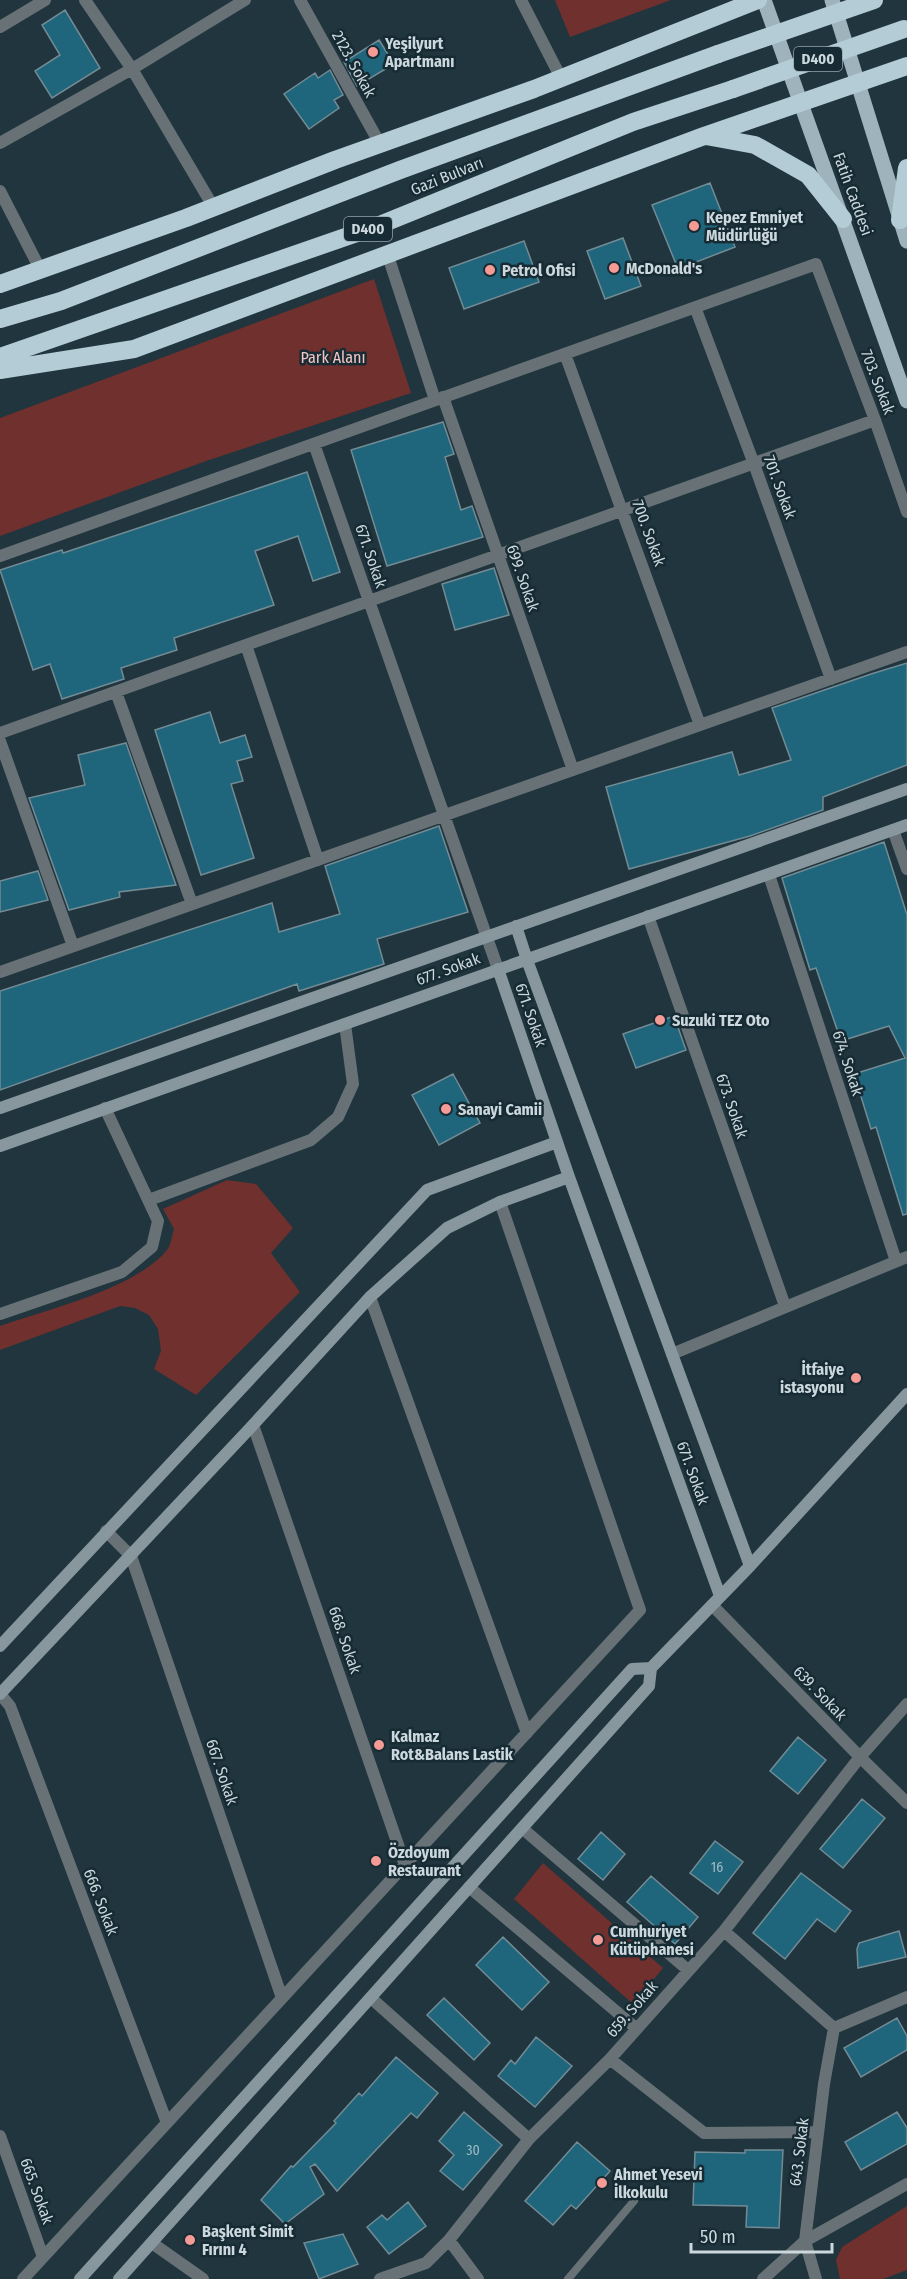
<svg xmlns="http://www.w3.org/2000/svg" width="907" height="2279" font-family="'Fira Sans Condensed',sans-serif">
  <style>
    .green { fill: #70302e }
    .building { fill: #1f657b; stroke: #738b94; stroke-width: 1.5 }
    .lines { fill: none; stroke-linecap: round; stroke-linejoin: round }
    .lane { stroke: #687276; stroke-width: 8 }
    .street { stroke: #687276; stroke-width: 12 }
    .secondary { stroke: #87979d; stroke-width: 12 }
    .primary { stroke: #9eb3bb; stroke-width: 15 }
    .highway { stroke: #b3ccd6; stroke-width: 18 }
    .highway-bridge { stroke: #b3ccd6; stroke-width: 18 }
    .poi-dot { fill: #f59b96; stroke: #162b33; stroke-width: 2 }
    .labels { text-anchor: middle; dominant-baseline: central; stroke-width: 5; stroke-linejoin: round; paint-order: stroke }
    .number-label { font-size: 14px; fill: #a1bbc4 }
    .shield { fill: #162b33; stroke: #95a4aa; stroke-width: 1.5 }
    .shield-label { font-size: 15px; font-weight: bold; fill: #ccd8dd }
    .poi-label { font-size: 16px; font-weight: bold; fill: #ccd8dd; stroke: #162b33; text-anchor: start }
    .street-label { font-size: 16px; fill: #ccd8dd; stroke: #162b33 }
    .park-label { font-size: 16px; fill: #f1c5c2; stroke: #162b33 }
  </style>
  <rect width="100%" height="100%" fill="#20353d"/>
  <path class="green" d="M555 0H671L570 37Z
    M374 279 411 393 206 461 0 536V418Z
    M227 1180 256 1184 293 1228 271 1253 300 1292 196 1395 154 1369 161 1351 158 1329 149 1315 135 1308 120 1306 0 1350V1326C48 1309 135 1289 167 1250 171 1245 172 1235 174 1229L163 1209Z
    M543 1863 663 1968 633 2004 514 1899Z
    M907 2206V2270L883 2279H840L836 2260 842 2247Z"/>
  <path class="building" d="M65 10 100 68 52 98 35 71 60 55 42 25Z
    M379 40 394 64 357 86 344 62Z
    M330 70 343 95 334 100 339 108 309 129 284 94 315 73 318 78Z
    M710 183 735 247 678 269 652 205Z
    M623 238 641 286 605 299 587 251Z
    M524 241 539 282 464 309 449 268Z
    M443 422 454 454 445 457 461 510 472 506 483 537 387 566 351 450Z
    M307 472 340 572 313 581 298 536 255 551 274 605 174 638 177 650 121 668 124 679 62 699 50 664 33 670 0 570 62 550 63 553Z
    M494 568 509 615 455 630 442 584Z
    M907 663V765L823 797V810L750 836 629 869 606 787 732 752 739 775 791 760 772 708 871 674Z
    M210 712 220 743 245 735 252 757 237 761 243 781 231 784 254 858 201 875 155 730Z
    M126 743 176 885 119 892 120 897 69 910 29 798 85 785 78 755Z
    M439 826 468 912 377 939 384 964 299 991 297 984 0 1090V991L272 903 279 932 340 914 325 866Z
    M884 842 907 915V1214L903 1215 876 1127 871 1129 854 1074 905 1058 889 1026 841 1041 816 968 810 970 782 878Z
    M38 871 48 900 0 912V881Z
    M674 1016 686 1050 636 1068 623 1034Z
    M453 1074 480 1123 439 1145 412 1095Z
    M798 1737 826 1760 798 1794 770 1771Z
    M862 1799 885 1818 843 1868 820 1849Z
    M601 1832 625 1854 603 1880 578 1859Z
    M715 1841 743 1862 718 1894 690 1873Z
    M801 1873 851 1911 835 1932 817 1919 785 1959 753 1933Z
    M651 1876 698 1917 675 1944 627 1902Z
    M899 1931 906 1957 858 1968 857 1949 859 1943Z
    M503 1937 549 1982 522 2010 476 1965Z
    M444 1998 490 2043 474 2060 427 2015Z
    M897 2018 907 2036V2050L861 2077 844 2048Z
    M536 2037 572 2066 535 2107 498 2076 511 2060 515 2064Z
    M396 2057 438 2093 417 2118 411 2113 337 2191 315 2164 310 2167 324 2194 285 2224 261 2200 291 2166 293 2167 336 2123 334 2121 359 2093 362 2096Z
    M464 2112 502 2145 463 2190 440 2171 454 2155 439 2141Z
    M897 2112 907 2128V2144L861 2170 845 2142Z
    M577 2142 610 2171 576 2209 571 2205 553 2225 525 2201Z
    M745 2150H783L779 2228 746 2227 747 2206 693 2205 695 2152 745 2153Z
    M408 2202 426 2226 389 2254 367 2227 382 2215 387 2220Z
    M343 2234 358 2264 319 2279 304 2243Z"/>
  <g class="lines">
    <path class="lane" d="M568 2279 634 2201"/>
    <path class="street" d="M85 0 132 69 214 208
      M300 0 380 144
      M521 0 561 78
      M0 27 45 0
      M0 143 132 69 245 0
      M0 191 40 269
      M387 253 435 400
      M695 307 754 464 831 679
      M565 354 700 725
      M443 397 573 770
      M314 444 498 969
      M0 556 816 264 875 420 907 512
      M246 645 318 860
      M116 692 192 904
      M0 733 875 420
      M0 741 73 946
      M893 830 907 869
      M769 875 896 1261
      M648 916 785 1306
      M0 972 907 652
      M149 1200 311 1140 338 1117 353 1084 345 1024
      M370 1297 527 1733
      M0 1314 122 1272 152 1247 158 1221 105 1108
      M672 1354 907 1257
      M253 1425 405 1865
      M106 1531 131 1556 282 1998
      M712 1605 860 1757 907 1803
      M0 1694 10 1706 167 2123
      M523 1829 688 1970
      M469 1887 637 2029
      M724 1931 834 2028 907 1997
      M371 1998 529 2139
      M610 2059 704 2133 817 2132
      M0 2136 43 2257
      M449 2240 478 2279
      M152 2243 203 2279
      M23 2279 640 1610 500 1202
      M380 2279 426 2263 449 2240 529 2139 610 2059 724 1931 860 1757 907 1704
      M763 2279 805 2241 907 2184
      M816 2279 805 2241 824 2084 834 2028"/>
    <path class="secondary" d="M516 926 527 960 750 1566
      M498 969 569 1177 720 1596
      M0 1108 907 789
      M0 1146 907 825
      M0 1646 427 1190 557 1142
      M0 1694 253 1425 370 1297 447 1228 500 1202 569 1177
      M80 2279 632 1669 651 1668
      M119 2279 649 1686 651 1668 750 1566 907 1394"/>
    <path class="primary" d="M764 0 907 401
      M832 0 907 241"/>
    <path class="highway" d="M706 136 755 145 808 175 843 219
      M900 220 907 168
      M0 284 186 218 335 160 534 89 758 0
      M0 319 61 301 400 170 718 54
      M0 357 377 226 633 122 733 89
      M0 370 134 349 704 136 907 66"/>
    <path class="highway-bridge" d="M718 54 874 0
      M733 89 904 29"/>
  </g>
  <g class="poi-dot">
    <circle cx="373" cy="52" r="6"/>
    <circle cx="694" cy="226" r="6"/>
    <circle cx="614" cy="268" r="6"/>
    <circle cx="490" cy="270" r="6"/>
    <circle cx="660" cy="1020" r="6"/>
    <circle cx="446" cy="1109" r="6"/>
    <circle cx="856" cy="1378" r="6"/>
    <circle cx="379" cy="1745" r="6"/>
    <circle cx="376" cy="1861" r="6"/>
    <circle cx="598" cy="1940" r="6"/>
    <circle cx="602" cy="2183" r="6"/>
    <circle cx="190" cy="2240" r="6"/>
  </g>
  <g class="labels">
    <g class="number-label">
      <text x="717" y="1867">16</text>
      <text x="473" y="2150">30</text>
    </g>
    <g class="shield">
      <rect x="794" y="47" width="48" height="24" rx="4.5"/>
      <rect x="344" y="217" width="48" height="24" rx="4.5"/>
    </g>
    <g class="shield-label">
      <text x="818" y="59">D400</text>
      <text x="368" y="229">D400</text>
    </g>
    <g class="poi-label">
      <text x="385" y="43">Yeşilyurt<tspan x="385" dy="18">Apartmanı</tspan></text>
      <text x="706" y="217">Kepez Emniyet<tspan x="706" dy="18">Müdürlüğü</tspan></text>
      <text x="626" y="268">McDonald's</text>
      <text x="502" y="270">Petrol Ofisi</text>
      <text x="672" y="1020">Suzuki TEZ Oto</text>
      <text x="458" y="1109">Sanayi Camii</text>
      <text x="844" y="1369" text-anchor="end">İtfaiye<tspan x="844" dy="18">istasyonu</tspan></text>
      <text x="391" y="1736">Kalmaz<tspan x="391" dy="18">Rot&amp;Balans Lastik</tspan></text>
      <text x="388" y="1852">Özdoyum<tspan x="388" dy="18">Restaurant</tspan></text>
      <text x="610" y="1931">Cumhuriyet<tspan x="610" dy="18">Kütüphanesi</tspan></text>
      <text x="614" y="2174">Ahmet Yesevi<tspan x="614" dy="18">İlkokulu</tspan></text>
      <text x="202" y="2231">Başkent Simit<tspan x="202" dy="18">Fırını 4</tspan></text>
    </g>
    <g class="street-label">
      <text transform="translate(354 64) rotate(61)">2123. Sokak</text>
      <text transform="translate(447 176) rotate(-22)">Gazi Bulvarı</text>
      <text transform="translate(853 194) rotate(70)">Fatih Caddesi</text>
      <text transform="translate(878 382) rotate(69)">703. Sokak</text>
      <text transform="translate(780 487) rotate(70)">701. Sokak</text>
      <text transform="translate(649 533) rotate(70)">700. Sokak</text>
      <text transform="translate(371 556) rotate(71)">671. Sokak</text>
      <text transform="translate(523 578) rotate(71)">699. Sokak</text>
      <text transform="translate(448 969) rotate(-20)">677. Sokak</text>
      <text transform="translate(531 1015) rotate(71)">671. Sokak</text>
      <text transform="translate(848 1063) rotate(72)">674. Sokak</text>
      <text transform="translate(732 1106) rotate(71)">673. Sokak</text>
      <text transform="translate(693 1473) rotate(70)">671. Sokak</text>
      <text transform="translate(345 1640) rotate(71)">668. Sokak</text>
      <text transform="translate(820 1693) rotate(46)">639. Sokak</text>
      <text transform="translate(222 1772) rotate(71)">667. Sokak</text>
      <text transform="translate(101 1902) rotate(69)">666. Sokak</text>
      <text transform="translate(632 2009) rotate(-49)">659. Sokak</text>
      <text transform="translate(799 2152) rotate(-83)">643. Sokak</text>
      <text transform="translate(37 2191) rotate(70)">665. Sokak</text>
    </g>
    <g class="park-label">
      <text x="333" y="357">Park Alanı</text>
    </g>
  </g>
  <path d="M691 2243v9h141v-9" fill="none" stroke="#ccd8dd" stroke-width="3"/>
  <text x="700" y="2243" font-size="18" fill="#ccd8dd" stroke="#162b33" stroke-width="4.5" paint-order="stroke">50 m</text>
</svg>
